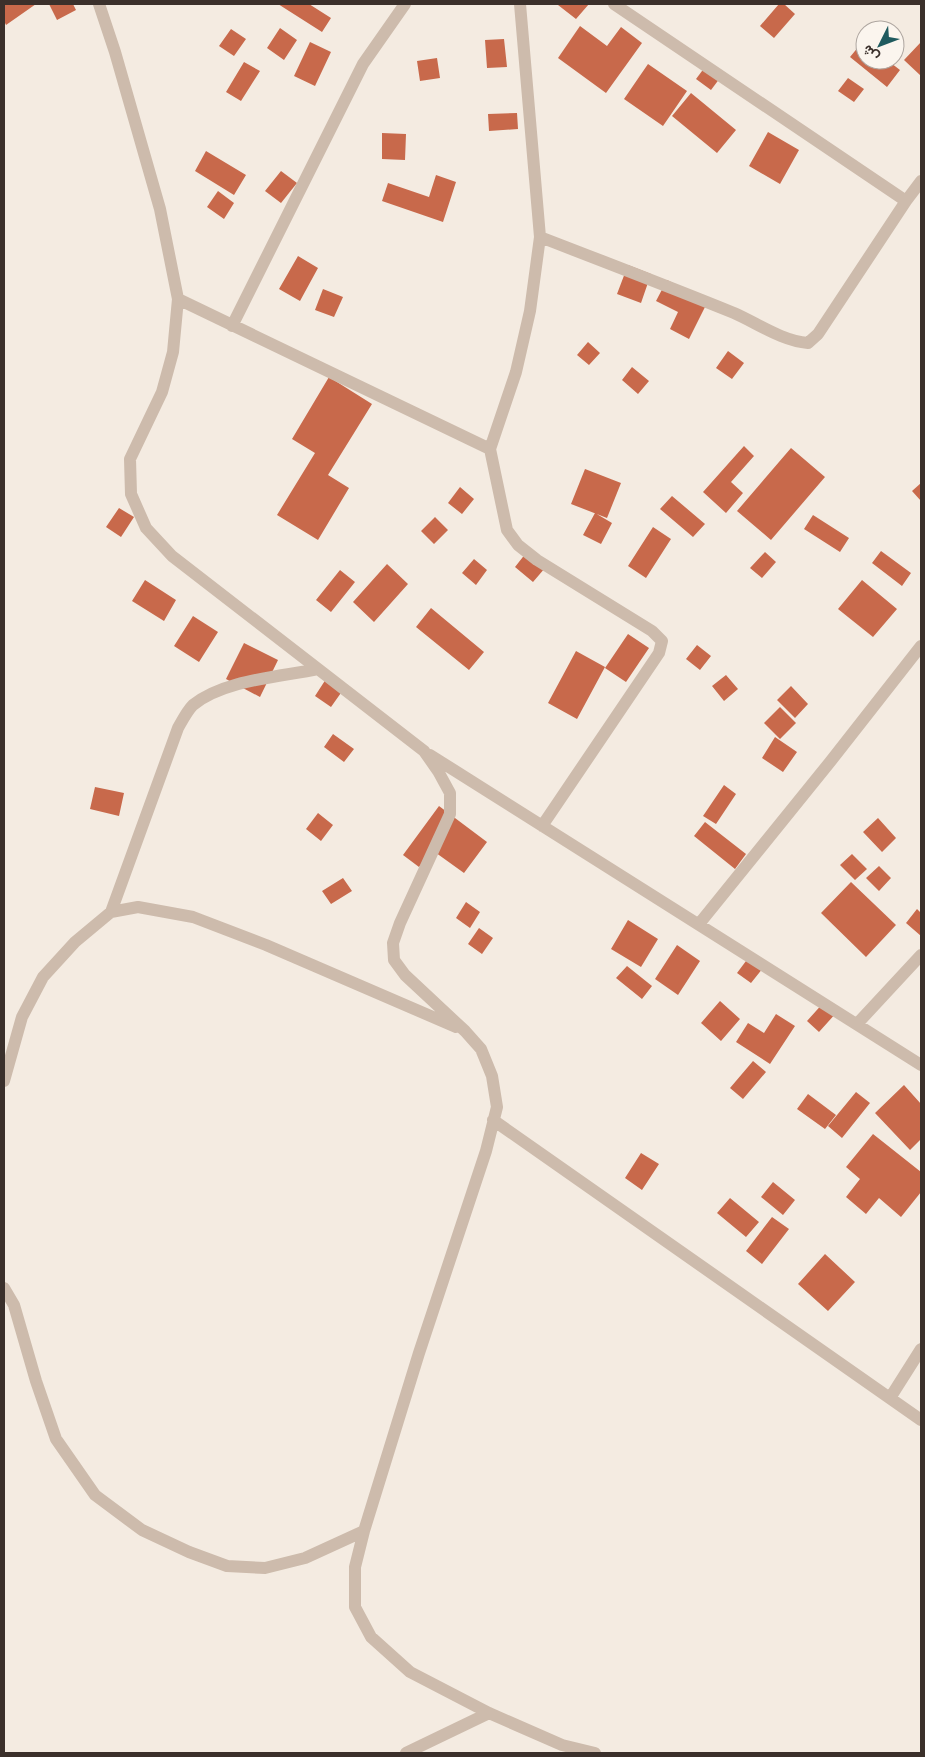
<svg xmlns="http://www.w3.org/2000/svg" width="925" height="1757" font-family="'Public Sans',Vazirmatn,sans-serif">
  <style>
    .building { fill: #c8694b }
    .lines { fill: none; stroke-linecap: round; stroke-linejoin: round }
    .minor { stroke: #cdbbac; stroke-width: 12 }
  </style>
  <rect width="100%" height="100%" fill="#f4ebe1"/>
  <path class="building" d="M4 4H36L6 25 4 21Z
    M49 4H73L76 10 57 20Z
    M278 4H309L331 18 322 32Z
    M559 4H589L576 19 558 5Z
    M779 4H784L795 14 774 38 760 26Z
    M580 26 607 46 621 27 642 43 606 93 558 58Z
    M280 28 297 40 284 60 267 48Z
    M231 29 246 39 234 56 219 46Z
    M504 39 507 67 487 68 485 40Z
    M864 40 865 60H887L900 70 887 87 850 57Z
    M310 42 331 52 315 86 294 76Z
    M921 42V76L904 60Z
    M437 58 440 78 420 81 417 61Z
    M244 62 260 71 241 101 226 92Z
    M708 63 723 74 711 90 696 79Z
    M648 64 687 91 663 126 624 99Z
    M848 78 864 89 854 102 838 91Z
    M691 93 736 130 717 153 672 116Z
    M517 113 518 129 489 131 488 114Z
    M768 132 799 150 780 184 749 166Z
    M382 133 406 134 405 160 382 159Z
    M206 151 246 175 234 195 195 171Z
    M281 171 297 183 281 203 265 191Z
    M436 175 456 182 443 222 382 201 388 183 429 197Z
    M218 191 234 203 224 219 207 207Z
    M298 256 318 268 300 301 279 289Z
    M628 265 651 274 641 303 617 294Z
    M667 280 708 301 689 339 670 329 678 312 656 301Z
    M323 289 343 297 334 317 315 310Z
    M588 342 600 353 589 365 577 355Z
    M728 351 744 363 732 379 716 368Z
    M632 367 649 381 638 394 622 380Z
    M329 377 372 404 328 475 349 488 318 540 277 515 315 453 292 439Z
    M744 446 754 456 731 482 743 493 726 513 703 492Z
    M791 448 825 477 771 540 737 511Z
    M585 469 621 483 607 518 571 504Z
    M921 483V501L912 491Z
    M460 487 474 499 462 514 448 503Z
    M672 496 705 524 693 537 660 509Z
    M119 508 134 517 121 537 106 527Z
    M595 513 612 523 601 544 583 535Z
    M813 515 849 538 840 552 804 529Z
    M435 517 448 530 434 544 421 531Z
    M653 527 671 539 646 578 628 566Z
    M881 551 911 573 902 586 872 563Z
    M765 552 776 562 762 578 750 568Z
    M526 553 545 568 533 582 515 567Z
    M474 559 487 570 476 585 462 573Z
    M387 564 408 584 374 622 353 602Z
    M340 570 355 582 331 612 316 600Z
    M145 580 176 600 164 621 132 601Z
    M862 580 897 609 873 637 838 609Z
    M431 608 484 652 469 670 416 627Z
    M193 616 218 632 199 662 174 646Z
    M628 634 649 648 626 682 605 668Z
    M244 643 278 660 260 697 226 679Z
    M697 645 711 656 700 670 686 659Z
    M576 651 605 667 577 719 548 703Z
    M726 675 738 689 724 701 712 686Z
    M326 679 343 690 331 707 315 696Z
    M791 686 808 704 795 718 777 700Z
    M780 707 796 723 780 739 764 723Z
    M333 734 354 749 344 762 324 747Z
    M775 737 797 752 783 772 762 758Z
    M724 785 736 794 716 824 703 816Z
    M95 787 124 793 119 816 90 809Z
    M439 806 487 842 464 873 432 850 419 867 403 855Z
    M318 813 333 825 321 841 306 829Z
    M878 818 896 838 882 852 863 832Z
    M705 822 746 854 735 869 694 836Z
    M852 854 867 869 855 880 840 865Z
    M879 866 891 878 879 891 866 878Z
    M343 878 352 891 331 904 322 891Z
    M851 882 896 925 866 957 821 913Z
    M466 902 480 912 470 928 456 918Z
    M917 909 921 913V936L906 923Z
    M628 920 658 939 641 967 611 949Z
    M479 928 493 938 482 954 468 944Z
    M677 945 700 961 678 995 655 979Z
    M749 957 763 968 751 983 737 973Z
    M627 966 652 986 642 999 616 978Z
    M720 1001 740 1019 721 1041 701 1023Z
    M825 1001 837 1012 819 1032 807 1021Z
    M776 1014 795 1026 770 1064 736 1042 748 1023 764 1033Z
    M753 1061 766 1072 743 1099 730 1088Z
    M904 1085 921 1104V1139L910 1150 875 1113Z
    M856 1092 870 1103 842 1138 828 1126Z
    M808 1094 836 1115 825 1129 797 1109Z
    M873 1134 921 1172V1192L901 1217 879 1198 866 1214 846 1197 860 1179 846 1167Z
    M641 1153 659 1164 642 1190 625 1178Z
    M773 1182 795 1200 783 1215 761 1197Z
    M730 1198 759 1222 746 1237 717 1213Z
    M772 1217 789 1229 762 1264 746 1251Z
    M825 1254 855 1282 828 1311 798 1284Z"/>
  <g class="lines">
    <path class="minor" d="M99 4 115 52 160 209 178 299 173 352 162 392 130 459 131 494 146 528 172 556 424 751 438 771 450 793V814L400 923 393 943 394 960 405 975 465 1031 481 1049 492 1076 497 1107 486 1151 419 1353 364 1531 355 1567V1607L371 1637 410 1672 489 1713 562 1745 595 1753
      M520 4 540 237 530 311 516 372 490 449 507 530 518 545 537 560 652 631 662 641 659 653 542 826
      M614 4 906 201
      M540 237C605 262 670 287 734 313 757 323 782 341 808 343L818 334 906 201 921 181
      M178 299 490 449
      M232 326 363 64 405 4
      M430 755 921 1065
      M111 912 178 728C182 721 187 711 193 705 224 680 279 677 318 669
      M699 924 830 762 921 646
      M857 1024 921 955
      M4 1081 22 1017 43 977 75 942 111 912 138 907 193 917 266 945 456 1027
      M493 1120 921 1420
      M4 1288 14 1305 36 1381 56 1439 95 1495 142 1530 189 1552 227 1566 265 1568 305 1558 364 1531
      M890 1398 921 1349
      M406 1753 489 1713"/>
  </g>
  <rect width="925" height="1757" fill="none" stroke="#3b302b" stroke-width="10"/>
  <g transform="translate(880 45) rotate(228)"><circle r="24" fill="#fbf5ee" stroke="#aea6a0"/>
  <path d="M0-4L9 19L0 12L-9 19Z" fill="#1f5a5e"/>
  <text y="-8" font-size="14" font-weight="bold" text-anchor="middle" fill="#3b302b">ش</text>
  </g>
</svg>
